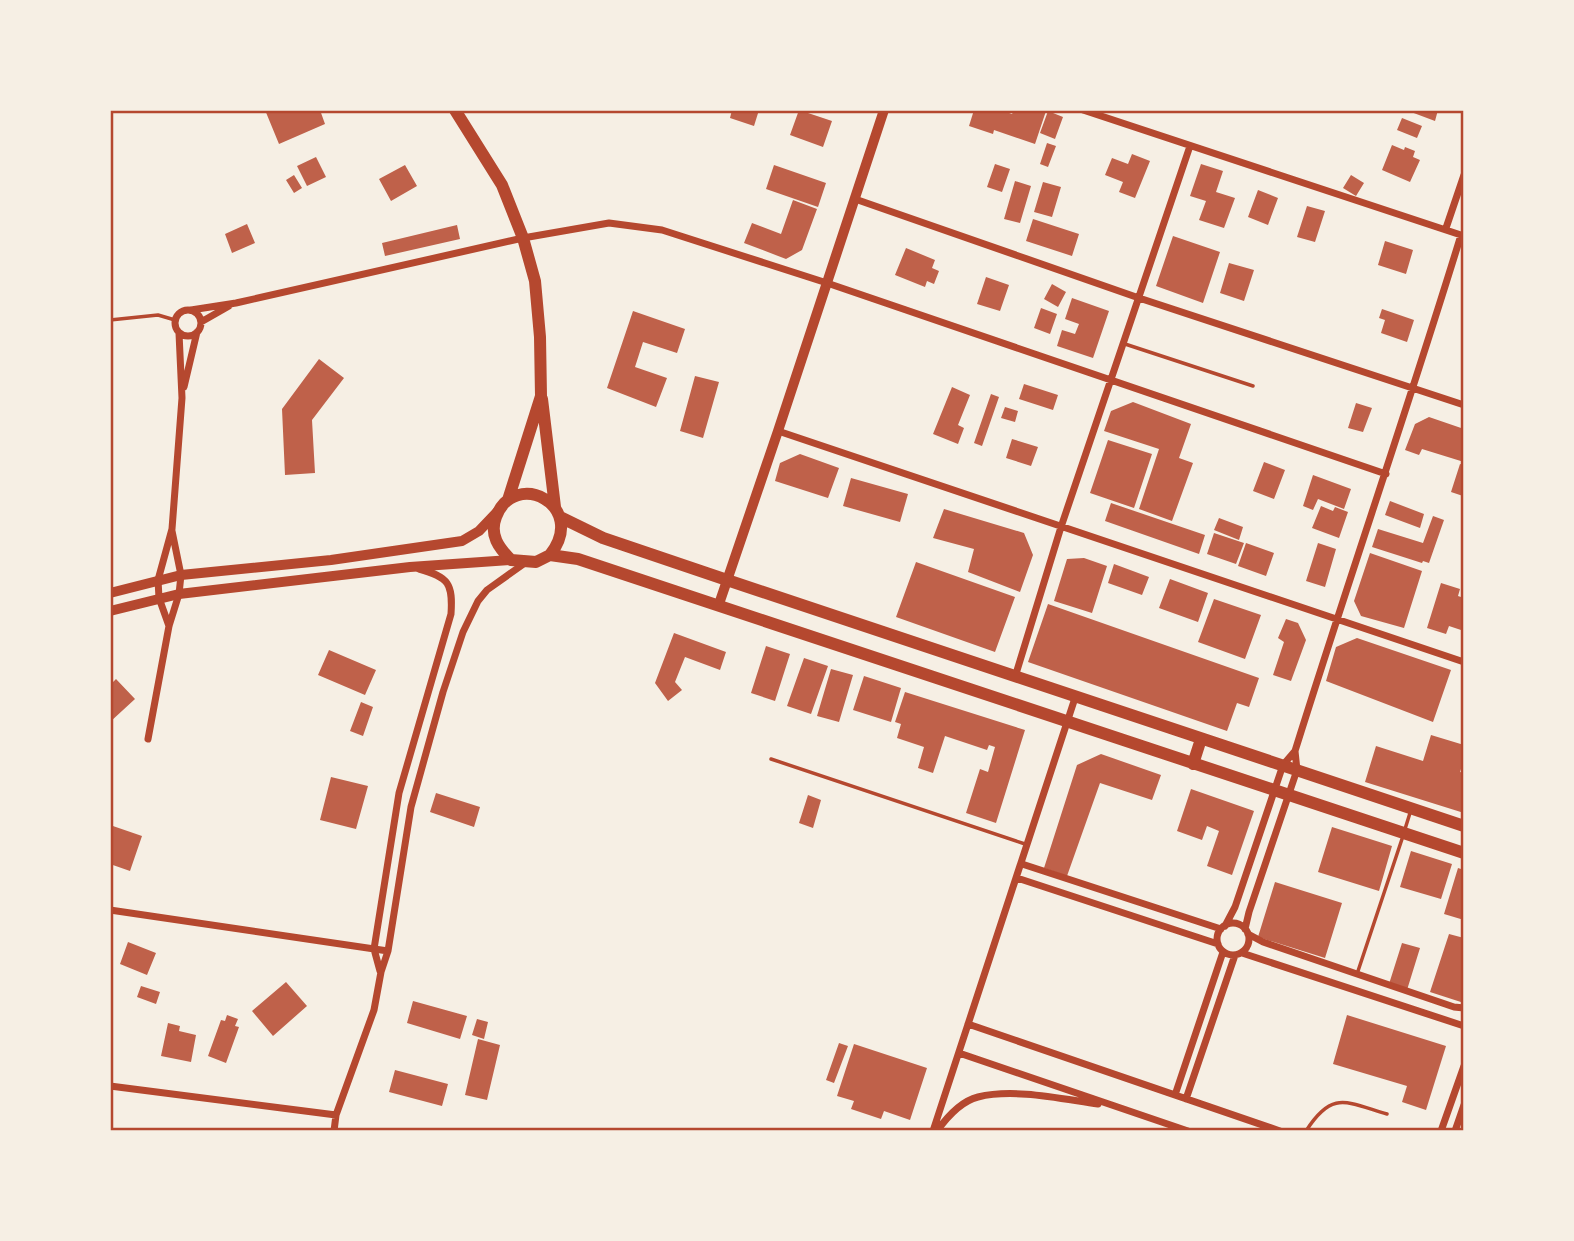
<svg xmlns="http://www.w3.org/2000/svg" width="1574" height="1241" font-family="'Noto Sans',sans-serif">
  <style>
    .building { fill: #bf614a }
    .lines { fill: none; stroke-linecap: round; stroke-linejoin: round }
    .service { stroke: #b5482f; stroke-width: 3.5 }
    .minor { stroke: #b5482f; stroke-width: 7 }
    .secondary { stroke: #b5482f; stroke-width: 10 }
    .trunk { stroke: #b5482f; stroke-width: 12 }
    .neatline { fill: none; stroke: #b5482f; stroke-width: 2.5 }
  </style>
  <rect width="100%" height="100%" fill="#f6efe4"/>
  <path class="building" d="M265 110H320L325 124 279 144Z
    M732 110H759L754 126 730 118Z
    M799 110 832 121 823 147 790 135Z
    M974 110H1001L1012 114 1014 110 1046 111 1035 144 994 130 993 134 969 126Z
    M1412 110H1438L1435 121 1411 112Z
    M1048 111 1063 117 1055 139 1040 133Z
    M1402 118 1422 126 1417 138 1397 130Z
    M1047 143 1056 146 1048 167 1040 164Z
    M1392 145 1404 150 1405 147 1415 151 1413 157 1420 160 1410 182 1382 170Z
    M1132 154 1150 161 1135 198 1119 192 1123 182 1105 175 1112 158 1128 164Z
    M316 157 326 177 307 186 297 166Z
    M995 164 1010 169 1002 192 987 187Z
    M1201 164 1223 171 1216 192 1235 198 1224 228 1199 220 1206 201 1190 196Z
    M405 165 417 186 391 201 379 179Z
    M774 165 826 183 818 207 766 189Z
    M294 175 302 188 294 193 286 180Z
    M1351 175 1364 183 1356 196 1343 188Z
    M1015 181 1031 186 1020 223 1004 219Z
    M1043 182 1061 187 1052 217 1034 212Z
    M1258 190 1278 198 1268 225 1248 217Z
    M793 200 817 209 802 250 786 259 744 243 752 223 781 234Z
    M1307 206 1325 211 1315 242 1297 237Z
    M1033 219 1079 234 1072 256 1026 241Z
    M247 224 255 243 232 253 225 234Z
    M457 225 460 239 385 256 382 243Z
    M1173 236 1220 252 1203 303 1156 286Z
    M1385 241 1413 250 1406 274 1378 265Z
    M906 248 935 260 932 268 939 271 934 284 927 281 925 287 895 275Z
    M1229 263 1254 270 1244 301 1220 293Z
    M986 277 1009 285 1000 311 977 304Z
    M1052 284 1066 292 1058 307 1044 299Z
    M1072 298 1109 311 1093 358 1057 346 1062 330 1075 334 1079 324 1065 319Z
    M1041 308 1057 314 1050 334 1034 328Z
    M1382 309 1414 320 1407 342 1381 333 1385 320 1379 318Z
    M633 311 685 329 677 353 643 342 635 367 667 378 656 407 607 388Z
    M319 359 344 378 312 420 315 473 285 475 282 409Z
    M695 376 719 382 703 438 680 431Z
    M1024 384 1058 395 1053 410 1019 399Z
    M952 387 970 395 958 425 964 428 958 444 933 434Z
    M991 394 999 397 982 446 974 443Z
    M1133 402 1191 424 1179 458 1193 463 1172 521 1139 509 1159 449 1104 431 1111 411Z
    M1356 403 1372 408 1363 432 1348 428Z
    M1005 407 1018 411 1015 422 1001 418Z
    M1429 417 1464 429V462L1422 449 1419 455 1405 450 1415 424Z
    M1012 439 1038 447 1031 466 1006 458Z
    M1108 440 1152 454 1134 508 1090 493Z
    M800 454 839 468 828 498 775 481 780 463Z
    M1264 462 1285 470 1274 499 1253 491Z
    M1460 464 1464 465 1463 496 1451 492Z
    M1313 475 1351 489 1344 509 1318 499 1313 510 1303 506Z
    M851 478 908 494 900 522 843 506Z
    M1390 501 1424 514 1420 528 1385 515Z
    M1111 503 1205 535 1199 554 1105 521Z
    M1321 506 1333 511 1335 507 1348 512 1339 538 1312 528Z
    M944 509 1024 533 1033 555 1020 592 968 572 974 549 933 538Z
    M1433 516 1444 520 1429 563 1423 561 1422 563 1372 547 1378 529 1423 543Z
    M1219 518 1243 527 1239 540 1214 530Z
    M1214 533 1244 543 1236 564 1207 554Z
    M1246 543 1274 553 1266 576 1238 566Z
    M1318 543 1336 549 1325 587 1306 581Z
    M1370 553 1422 571 1404 628 1361 616 1354 601Z
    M1084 558 1107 566 1092 613 1054 601 1067 559Z
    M916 562 1015 597 995 652 896 617Z
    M1114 564 1149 577 1142 595 1108 583Z
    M1170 579 1208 593 1198 622 1159 608Z
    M1441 583 1460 589 1458 596 1464 598V620L1461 630 1449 626 1446 634 1427 628Z
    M1214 599 1261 615 1245 659 1198 642Z
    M1048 604 1259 678 1249 707 1237 703 1227 731 1028 662Z
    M1286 619 1298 623 1306 640 1291 681 1273 675 1284 642 1278 638Z
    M674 633 726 652 720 670 685 657 675 682 682 690 668 701 655 683Z
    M1357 638 1451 670 1433 722 1326 681 1336 647Z
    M766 646 790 654 775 701 751 693Z
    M329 650 376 670 365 695 318 675Z
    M804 658 828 666 811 714 787 706Z
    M831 669 853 675 839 722 817 716Z
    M864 676 901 688 891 722 853 710Z
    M116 679 135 699 110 722V685Z
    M905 692 1025 730 996 823 966 813 980 769 988 772 995 747 989 745 987 750 945 736 933 773 918 768 924 747 897 738 901 724 895 722Z
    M361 702 373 707 363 736 350 731Z
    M1431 735 1464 745V760L1460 772 1464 773V813L1365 782 1376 746 1423 761Z
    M1101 754 1161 775 1152 800 1100 783 1067 876 1044 868 1077 765Z
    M331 777 368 786 356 829 320 820Z
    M1191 789 1254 811 1232 875 1207 866 1219 831 1207 826 1202 840 1177 831Z
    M436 793 480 807 474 827 430 812Z
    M808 795 821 800 813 828 799 823Z
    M110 825 142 836 130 871 110 864Z
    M1332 827 1392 846 1379 891 1318 872Z
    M1411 851 1452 864 1441 899 1400 887Z
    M1458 868 1464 870V920L1444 914Z
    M1275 882 1342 903 1325 958 1258 937Z
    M1449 934 1464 938V1003L1430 992Z
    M128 942 156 953 147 975 120 964Z
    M1402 943 1420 948 1407 990 1389 984Z
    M286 982 307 1006 273 1036 252 1011Z
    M141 986 160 992 156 1004 137 997Z
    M413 1001 467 1016 460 1039 407 1023Z
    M227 1015 238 1019 235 1026 239 1027 226 1063 208 1056 221 1020 225 1021Z
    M1347 1015 1446 1046 1426 1110 1402 1102 1407 1086 1333 1064Z
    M477 1019 488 1022 484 1039 472 1035Z
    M168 1023 180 1026 179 1031 196 1035 191 1062 161 1056Z
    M478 1039 500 1045 487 1100 465 1095Z
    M839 1043 848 1046 834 1083 826 1080Z
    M854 1044 927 1068 910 1120 884 1111 881 1119 851 1109 854 1101 837 1096Z
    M395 1070 448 1084 442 1106 389 1092Z"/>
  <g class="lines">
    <path class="service" d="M110 320 158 315 175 320
      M1125 344 1253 386
      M771 759 1025 844
      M1405 829 1410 813
      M1357 974 1403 836
      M1306 1131C1332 1090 1346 1102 1387 1114"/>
    <path class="minor" d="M1083 110 1464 236
      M855 199 1139 298 1464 405
      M1446 228 1464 175
      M175 323a13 13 0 1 1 26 0a13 13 0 1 1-26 0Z
      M191 310 236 303 523 238 609 223 662 230 827 283 1386 474
      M201 322 229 306
      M184 387 197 332
      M778 431 1464 662
      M169 626 159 598 158 580 172 529 182 398 179 333
      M1015 677 1061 527 1190 146
      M148 739 169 626 179 594 181 575 172 531
      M1022 864 1221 929
      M1017 878 1218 944
      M110 910 388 951
      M1217 939a16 16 0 1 1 32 0a16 16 0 1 1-32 0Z
      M1225 926 1235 907 1283 765 1295 751
      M1245 929 1249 912 1297 770 1295 751C1349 578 1408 408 1461 235
      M1248 934 1263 942 1454 1007 1464 1008
      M1242 953 1464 1026
      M380 971 374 949 399 793 451 614C453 584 449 577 419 569
      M968 1024 1280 1131
      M959 1053 1188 1131
      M110 1086 336 1115
      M1175 1095 1223 952
      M1186 1099 1235 955
      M334 1131 336 1115 374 1010 381 972 388 951 411 807 443 692 463 632 478 601 487 590 525 563
      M933 1131 1075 698
      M937 1131C947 1117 962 1101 978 1097 1014 1088 1062 1099 1098 1104
      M1441 1131 1464 1066
      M1455 1131 1464 1105"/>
    <path class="secondary" d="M110 593 181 575 331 560 462 541 479 531 498 511
      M719 604 778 431 884 110
      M110 611 179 594 410 567 511 560"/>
    <path class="trunk" d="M455 110 502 185 523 238 535 281 540 337 541 396 508 500
      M542 399 555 507
      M560 517 603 538 727 580 1464 826
      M550 555C589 505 514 468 496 517 489 535 499 548 511 560L536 562 550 555 578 559 1464 853
      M1193 764 1201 739"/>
  </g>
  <rect width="1574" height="1241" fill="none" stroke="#f6efe4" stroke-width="224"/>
  <rect x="112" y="112" width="1350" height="1017" class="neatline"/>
</svg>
